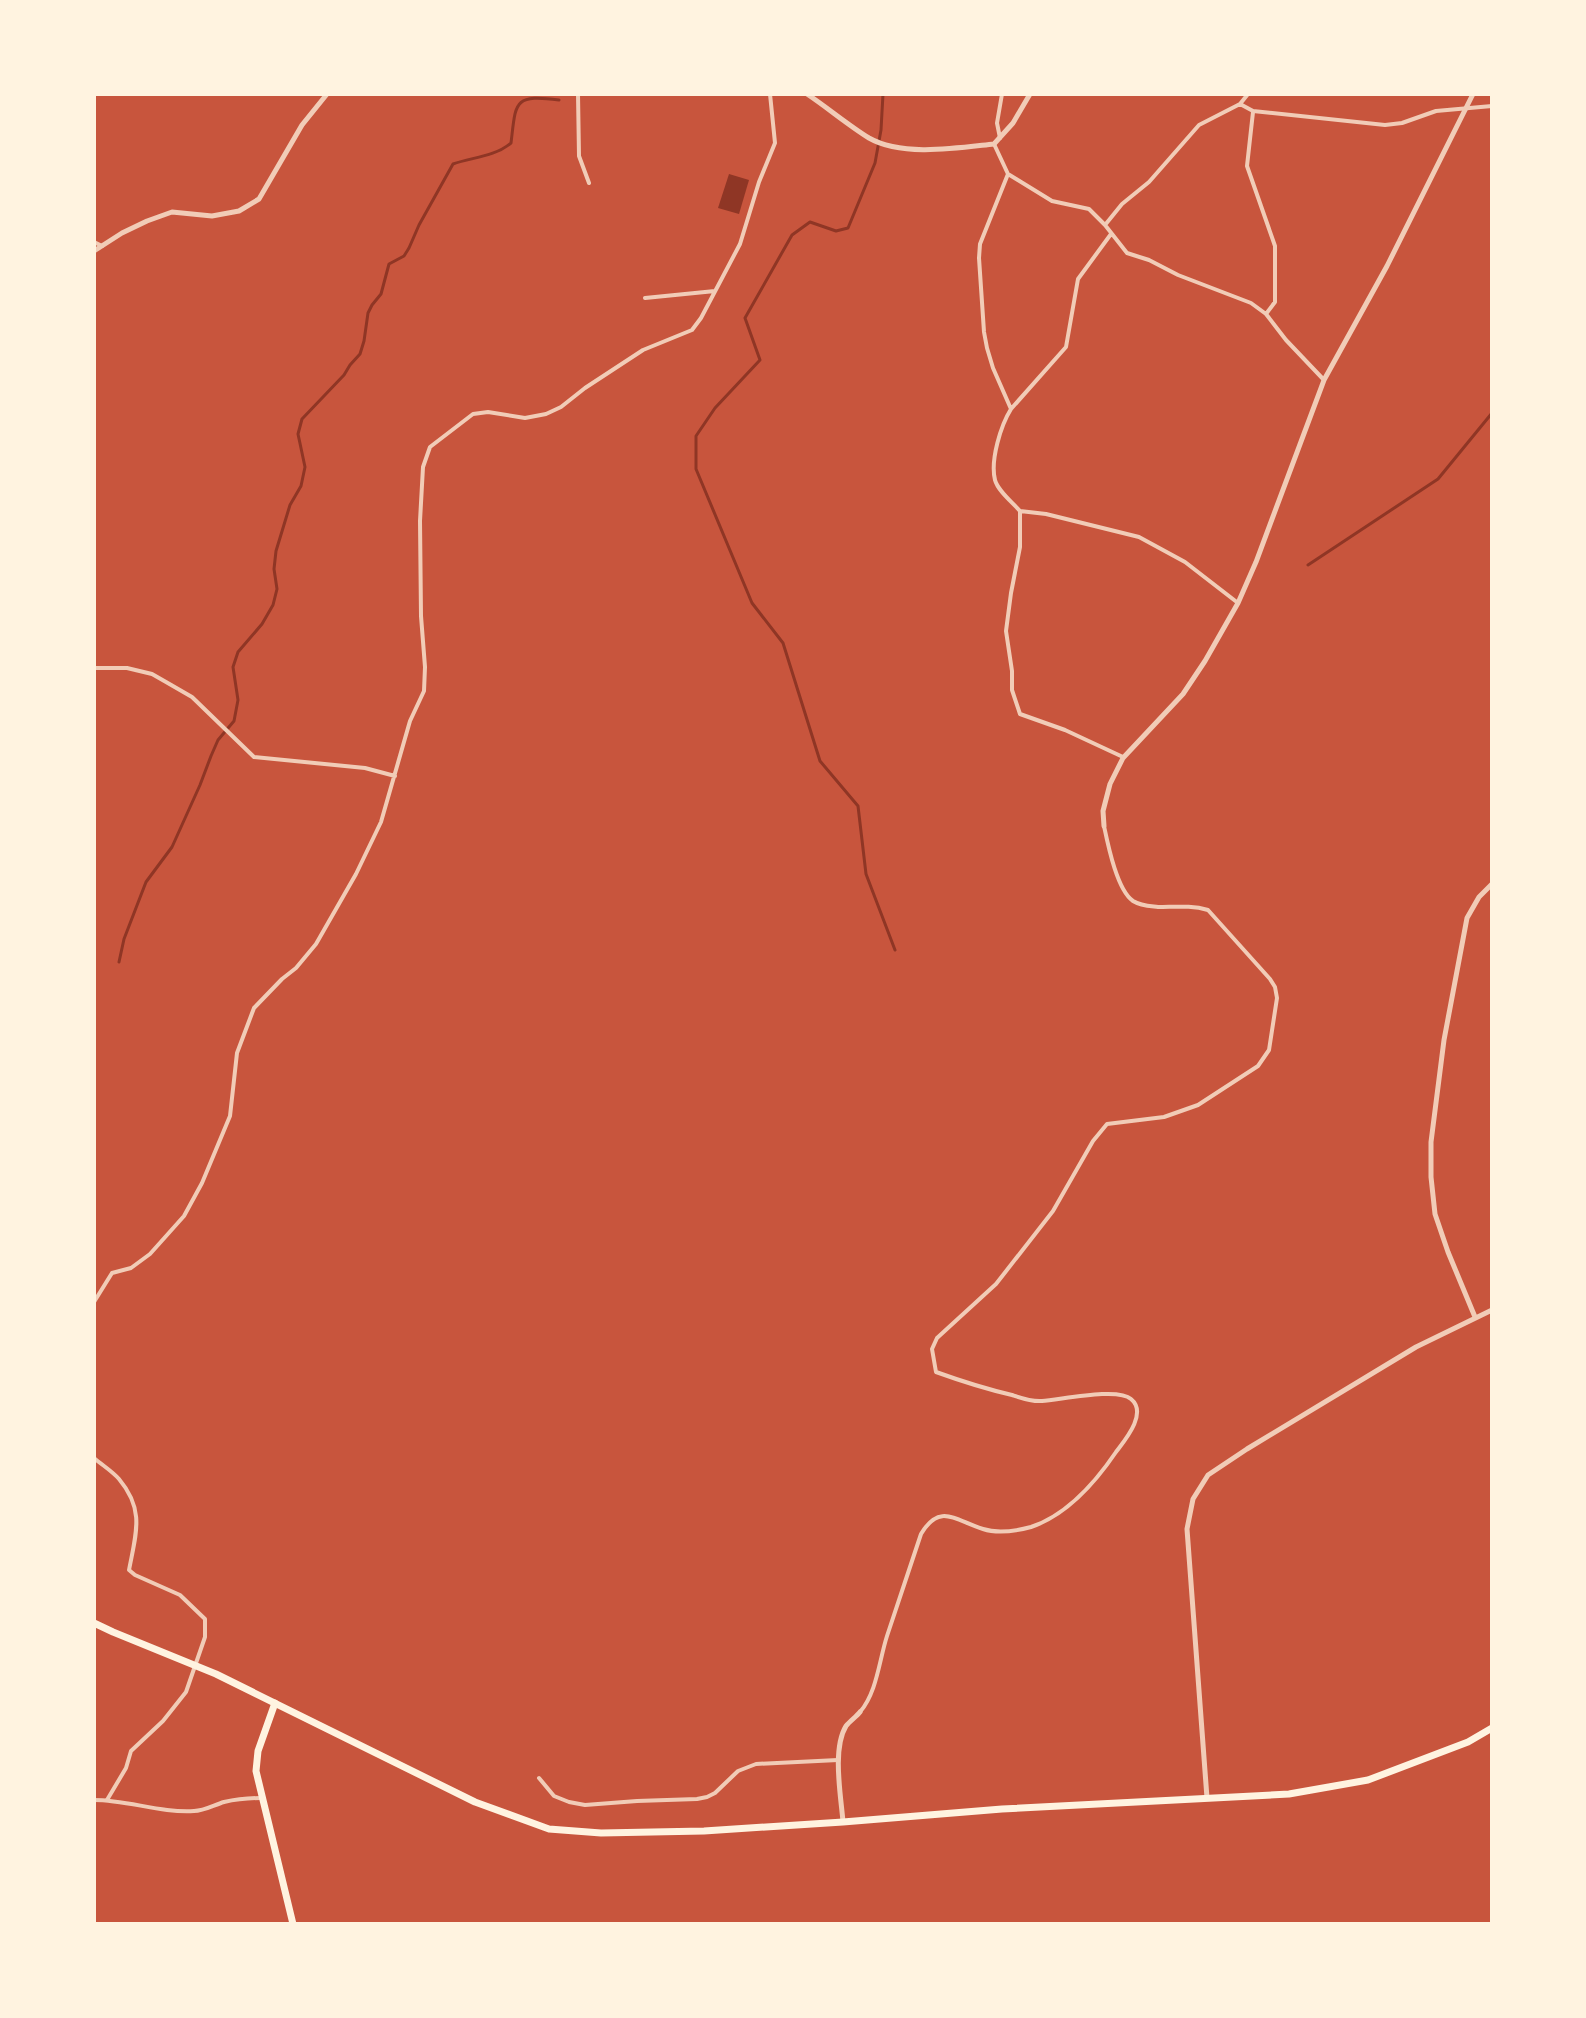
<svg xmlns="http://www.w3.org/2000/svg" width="1586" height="2018" font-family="'Archivo Narrow',sans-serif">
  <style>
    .water { fill: #8f3625 }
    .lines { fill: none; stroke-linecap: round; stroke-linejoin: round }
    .stream { stroke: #8f3625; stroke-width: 3 }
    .minor { stroke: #f1ccb7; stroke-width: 4 }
    .tertiary { stroke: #f1ccb7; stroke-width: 5 }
    .primary { stroke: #fff3e0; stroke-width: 7 }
    .trunk { stroke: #fff3e0; stroke-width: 7 }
  </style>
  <rect width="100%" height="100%" fill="#c8553d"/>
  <path class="water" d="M729 174 749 180 739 214 718 208Z"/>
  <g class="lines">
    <path class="stream" d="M883 94 881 130 875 163 848 228 836 231 810 222 792 235 745 318 760 360 715 408 696 436V469L752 603 783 643 820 761 858 806 866 874 895 950
      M1308 565 1438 479 1492 413
      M119 962 124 939 146 882 172 847 200 785 211 756 218 740 234 721 238 700 233 667 238 652 262 624 273 605 277 589 274 569 276 551 290 505 301 486 305 467 298 434 302 419 344 375 350 365 360 354 364 341 368 313 372 305 381 294 389 264 404 256 409 248 419 225 453 164C473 157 494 157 511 143 516 102 513 94 559 100"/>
    <path class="minor" d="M578 94 579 156 589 183
      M1240 104 1253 111 1385 125 1402 123 1436 111 1492 106
      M1253 112 1247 166 1275 246V302L1266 314
      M1000 138 997 123 1002 94
      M994 144 1008 174 1052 201 1089 209 1105 225 1127 253 1149 260 1178 275 1251 303 1266 314 1286 340 1324 380
      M1008 174 980 244 979 258 984 332 987 348 993 368 1011 409C1001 425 990 460 995 480 998 491 1012 502 1020 511V547L1011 593 1006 631 1012 671V690L1020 714 1065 730 1123 757
      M1105 225 1122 204 1149 182 1199 125 1240 104 1248 94
      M94 242 102 246
      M645 298 715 291
      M1011 409 1066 347 1078 279 1111 234
      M1020 511 1046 514 1139 537 1185 562 1238 603
      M94 668H127L152 674 166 682 192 697 254 757 365 768 395 776
      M94 1302 112 1273 131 1268 150 1254 184 1216 202 1183 230 1116 237 1053 254 1008 282 979 296 968 316 944 356 874 381 822 410 721 424 691 425 667 421 616 420 521 423 467 430 447 473 414 488 412 525 418 546 414 561 407 585 388 643 350 692 330 701 318 740 244 759 182 775 143 770 94
      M94 1458C102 1465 112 1471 119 1479 145 1510 136 1533 129 1570L135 1575 180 1595 205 1619V1637L186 1692 163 1721 131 1751 126 1768 107 1800
      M860 1712C877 1692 879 1661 887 1636 898 1602 910 1568 921 1534 940 1502 956 1521 983 1529 998 1534 1016 1531 1031 1527 1067 1515 1095 1483 1116 1452 1125 1440 1148 1413 1131 1399 1118 1387 1060 1400 1042 1401 1032 1402 1021 1398 1012 1395 986 1389 961 1381 936 1372L932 1349 937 1338 996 1284 1053 1211 1093 1141 1107 1124 1164 1117 1198 1105 1258 1066 1269 1050 1277 998 1275 987 1270 979 1208 910C1191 905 1175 907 1158 907 1149 906 1141 906 1133 901 1117 890 1108 845 1104 826
      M539 1778 554 1796 569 1802 585 1805 637 1801 697 1799 707 1797 715 1793 738 1771 756 1764 838 1760
      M94 1800C128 1800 160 1813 194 1811 204 1811 214 1805 224 1802 237 1799 248 1798 261 1798"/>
    <path class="tertiary" d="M807 94C828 108 848 125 869 138 902 157 957 148 994 144L1013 123 1030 94
      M94 251 122 233 147 221 172 212 212 216 239 211 259 199 302 125 327 94
      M1104 826 1103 811 1110 784 1123 758 1183 694 1205 661 1238 603 1256 562 1324 380 1387 266 1473 94
      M1475 1317 1448 1252 1435 1214 1431 1177V1142L1444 1040 1467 918 1479 897 1492 884
      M1207 1798 1187 1529 1193 1499 1208 1475 1247 1449 1416 1347 1492 1310
      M843 1822C841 1796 832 1749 846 1726 850 1721 856 1717 860 1712"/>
    <path class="primary" d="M275 1703 258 1751 256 1771 293 1924"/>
    <path class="trunk" d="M94 1623 113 1632 216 1674 475 1802 549 1829 601 1833 704 1831 843 1822 1002 1809 1289 1794 1368 1780 1468 1742 1492 1728"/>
  </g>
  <rect width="1586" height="2018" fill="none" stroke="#fff3e0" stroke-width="192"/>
</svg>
